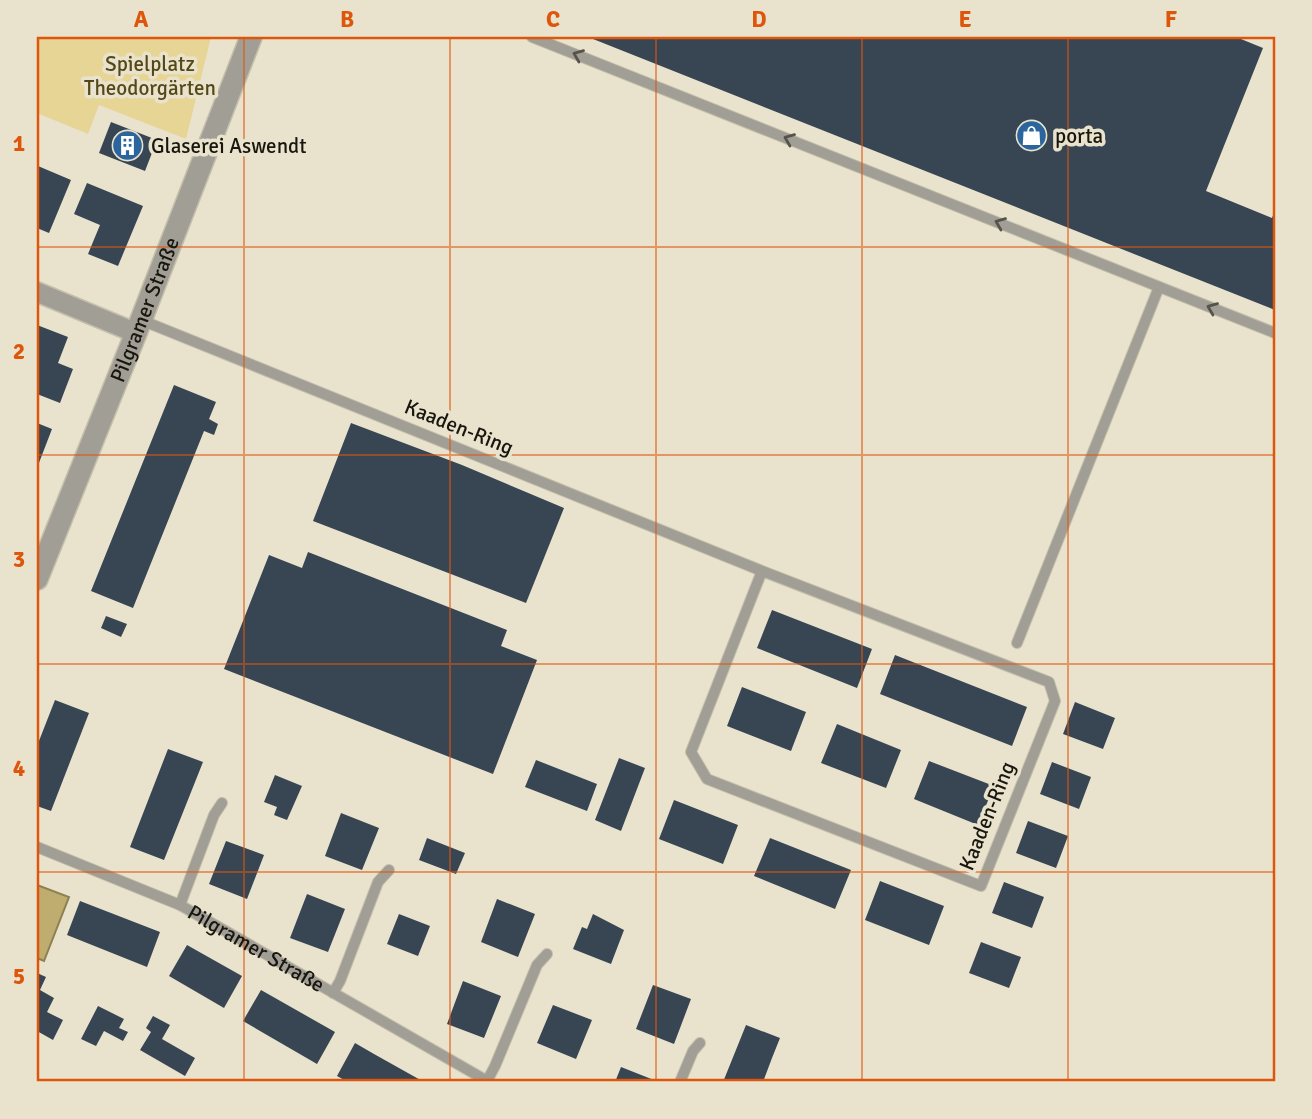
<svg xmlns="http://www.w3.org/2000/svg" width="1312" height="1119" font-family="Signika,sans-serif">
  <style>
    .green { fill: #e7d596 }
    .water { fill: #bfad6f; stroke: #8d8052; stroke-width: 2 }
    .building { fill: #384654 }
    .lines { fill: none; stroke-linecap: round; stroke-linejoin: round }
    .service-casing { stroke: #c4beab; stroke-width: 12 }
    .minor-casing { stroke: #c4beab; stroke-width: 22 }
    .tertiary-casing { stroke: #c4beab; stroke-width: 24 }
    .service { stroke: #a09e95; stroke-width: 10 }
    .minor { stroke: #a09e95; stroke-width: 19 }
    .tertiary { stroke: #a09e95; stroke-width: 21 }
    .oneway { stroke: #56534b }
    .grid { fill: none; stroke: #de560c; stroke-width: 2; stroke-opacity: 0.55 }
    .labels { text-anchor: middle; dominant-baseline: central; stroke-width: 7; stroke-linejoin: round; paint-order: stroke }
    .park-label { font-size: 21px; fill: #554818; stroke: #e9e3cd }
    .poi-label { font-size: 21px; fill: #19160f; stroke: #e9e3cd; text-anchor: start }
    .street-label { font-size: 21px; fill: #19160f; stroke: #e9e3cd }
    .neatline { fill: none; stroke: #de560c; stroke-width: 2.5 }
    .grid-label { font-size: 23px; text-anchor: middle; font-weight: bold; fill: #de560c }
  </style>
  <rect width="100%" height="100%" fill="#e9e3cd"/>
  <path class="green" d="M37 37H211L186 139 99 105 88 134 37 113Z"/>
  <path class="water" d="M37 885 69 897 44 961 37 958Z"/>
  <path class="building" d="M588 37H1236L1263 48 1206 191 1272 218 1275 210V310Z
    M111 122 157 140 145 171 99 153Z
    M38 166 71 180 49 233 37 228Z
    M87 183 143 206 118 266 88 254 100 225 74 214Z
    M37 325 68 337 58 363 73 369 60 403 37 394Z
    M174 385 216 402 209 419 218 424 214 435 204 431 133 608 91 591Z
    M37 423 52 429 37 468Z
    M351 423 462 465 564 508 526 603 313 521Z
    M308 552 507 630 501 646 537 660 493 774 224 669 269 555 302 568Z
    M772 610 872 649 857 688 757 648Z
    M106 616 127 624 121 637 101 628Z
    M895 655 1027 707 1012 746 880 694Z
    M742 687 806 712 791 751 727 726Z
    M55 700 89 713 51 811 37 806V746Z
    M1075 702 1115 718 1103 749 1063 734Z
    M837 724 901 750 886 788 821 763Z
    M168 749 203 762 164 860 130 847Z
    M619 758 645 768 621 831 595 820Z
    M536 760 597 784 587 811 525 787Z
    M929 761 994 786 978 825 914 799Z
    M1052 762 1091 777 1079 809 1040 794Z
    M275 775 302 786 287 820 274 815 277 807 264 802Z
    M674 800 738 825 723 864 659 839Z
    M341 813 379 828 362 870 325 856Z
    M1028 821 1068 836 1056 868 1016 853Z
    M427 838 465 853 456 874 419 860Z
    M770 838 851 870 835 909 754 876Z
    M226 841 264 855 247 899 209 884Z
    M880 881 944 906 929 945 865 920Z
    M1004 882 1044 897 1032 928 992 913Z
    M307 894 345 909 328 952 290 938Z
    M497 899 535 914 518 957 481 942Z
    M80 901 160 932 147 967 67 935Z
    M399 914 430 926 418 956 387 944Z
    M593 914 624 930 611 964 573 949 582 927 587 929Z
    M981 942 1021 957 1009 988 969 973Z
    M187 945 242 976 224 1008 169 976Z
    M37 973 46 977 40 990 54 998 47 1012 63 1020 53 1040 37 1031Z
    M463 981 501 996 484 1038 447 1024Z
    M653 985 691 999 674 1044 636 1029Z
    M261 990 335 1032 317 1064 243 1021Z
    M553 1005 592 1020 576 1059 537 1043Z
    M98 1006 124 1019 119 1028 128 1032 123 1041 104 1031 96 1046 81 1039Z
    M153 1016 170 1025 162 1039 195 1058 185 1076 140 1050 151 1032 146 1028Z
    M746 1025 780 1038 772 1058 763 1082H723Z
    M355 1043 374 1054 424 1082H348L337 1076Z
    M621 1067 659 1082H615Z"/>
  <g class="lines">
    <defs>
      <g id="service">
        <path d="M532 37 1275 333"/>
        <path d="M141 320 762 571 1049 682 1055 701 981 886 707 779 691 752 762 571"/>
        <path d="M1017 643 1159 287"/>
        <path id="s1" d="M37 847 180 905 489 1082"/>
        <path d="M180 905 214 815 222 803"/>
        <path d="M333 993 340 981 378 882 389 870"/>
        <path d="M487 1081 495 1066 537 965 547 954"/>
        <path d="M680 1082 693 1051 700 1043"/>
      </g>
      <path id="minor" d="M37 292 136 333"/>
      <g id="tertiary">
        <path id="s2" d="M37 579 136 333 251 37"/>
      </g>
    </defs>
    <use href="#service" class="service-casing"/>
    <use href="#minor" class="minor-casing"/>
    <use href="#tertiary" class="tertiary-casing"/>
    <use href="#service" class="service"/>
    <use href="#minor" class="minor"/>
    <use href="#tertiary" class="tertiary"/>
  </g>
  <defs><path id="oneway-chevron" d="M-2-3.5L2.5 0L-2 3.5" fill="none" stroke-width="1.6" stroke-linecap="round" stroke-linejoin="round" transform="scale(1.75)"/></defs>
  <g class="oneway">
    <use href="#oneway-chevron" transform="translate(578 55) rotate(-158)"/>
    <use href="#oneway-chevron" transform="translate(789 139) rotate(-158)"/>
    <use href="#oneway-chevron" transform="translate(1000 223) rotate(-158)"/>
    <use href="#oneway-chevron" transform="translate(1212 308) rotate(-158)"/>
  </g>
  <path class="grid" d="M244 37V1082M450 37V1082M656 37V1082M862 37V1082M1068 37V1082M37 247H1275M37 455H1275M37 664H1275M37 872H1275"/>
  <defs>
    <symbol id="shop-disc" viewBox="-11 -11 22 22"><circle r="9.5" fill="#2a669d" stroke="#e9e3cd"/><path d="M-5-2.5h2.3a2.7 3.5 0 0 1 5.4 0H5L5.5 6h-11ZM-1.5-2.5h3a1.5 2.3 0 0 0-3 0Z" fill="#fff"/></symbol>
    <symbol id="building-disc" viewBox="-11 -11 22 22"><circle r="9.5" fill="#2a669d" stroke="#e9e3cd"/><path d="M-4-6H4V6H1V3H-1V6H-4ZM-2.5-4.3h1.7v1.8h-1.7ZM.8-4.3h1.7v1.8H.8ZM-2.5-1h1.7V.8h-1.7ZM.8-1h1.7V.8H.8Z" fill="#fff"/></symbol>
  </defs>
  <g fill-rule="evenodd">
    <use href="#shop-disc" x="1014" y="118" width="35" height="35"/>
    <use href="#building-disc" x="110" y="128" width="35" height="35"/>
  </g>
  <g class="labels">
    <g class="park-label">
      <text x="150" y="64">Spielplatz<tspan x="150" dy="24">Theodorgärten</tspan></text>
    </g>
    <g class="poi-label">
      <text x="1055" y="136">porta</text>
      <text x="151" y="146">Glaserei Aswendt</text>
    </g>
    <g class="street-label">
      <text stroke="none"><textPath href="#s2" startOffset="290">Pilgramer Straße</textPath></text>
      <text transform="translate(459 427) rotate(22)">Kaaden-Ring</text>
      <text transform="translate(987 816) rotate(-68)">Kaaden-Ring</text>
      <text stroke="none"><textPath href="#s1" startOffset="242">Pilgramer Straße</textPath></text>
    </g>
  </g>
  <rect width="1312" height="1119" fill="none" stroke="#e9e3cd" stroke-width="77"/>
  <rect x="38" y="38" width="1236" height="1042" class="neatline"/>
  <g class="grid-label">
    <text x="141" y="27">A</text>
    <text x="347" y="27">B</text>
    <text x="553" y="27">C</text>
    <text x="759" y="27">D</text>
    <text x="965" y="27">E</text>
    <text x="1171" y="27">F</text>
    <text x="19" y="151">1</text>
    <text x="19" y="359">2</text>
    <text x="19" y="567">3</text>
    <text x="19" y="776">4</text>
    <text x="19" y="984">5</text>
  </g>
</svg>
